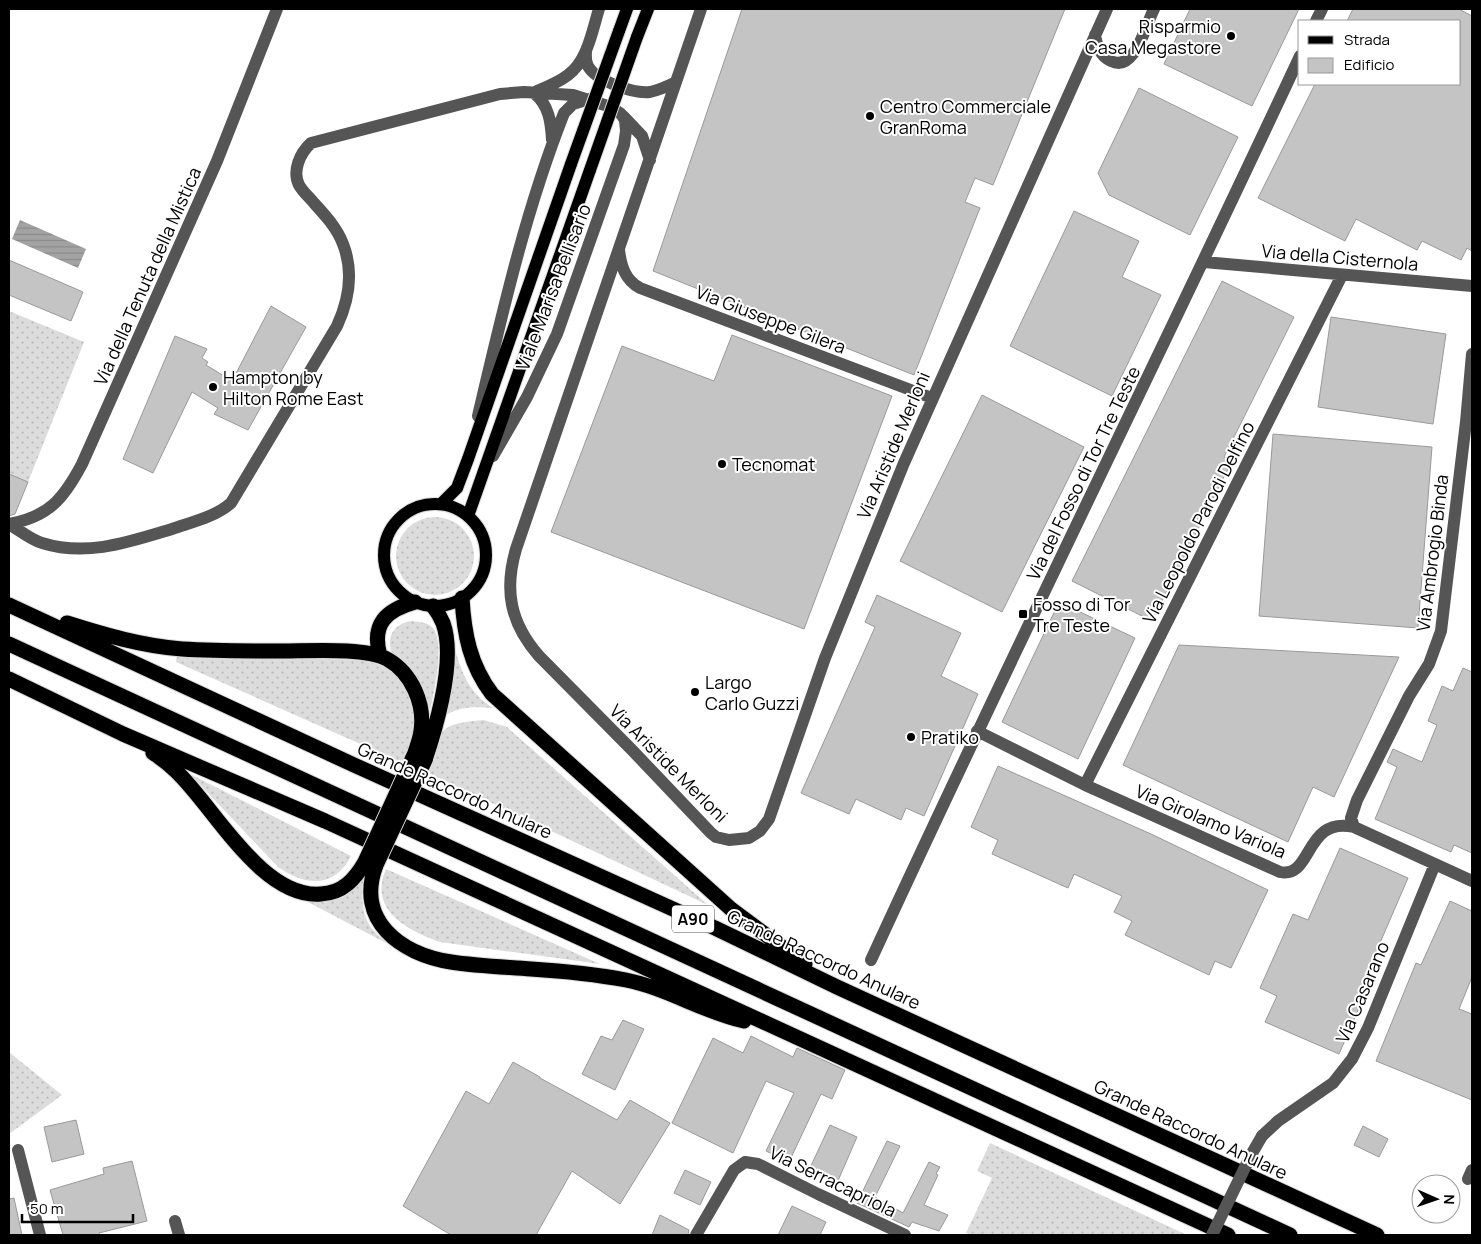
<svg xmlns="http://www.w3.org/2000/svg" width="1481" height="1244" font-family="Manrope,sans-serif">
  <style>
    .grass { fill: url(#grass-dots) }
    .water { fill: url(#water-rules) }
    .building { fill: #c4c4c4; stroke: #999 }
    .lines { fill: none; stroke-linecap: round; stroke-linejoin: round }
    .major-casing { stroke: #dbdbdb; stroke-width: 14 }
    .highway-casing { stroke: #dbdbdb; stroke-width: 17 }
    .minor { stroke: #555; stroke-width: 12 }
    .major { stroke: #000; stroke-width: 12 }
    .highway { stroke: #000; stroke-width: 15 }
    .major-bridge-casing { stroke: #dbdbdb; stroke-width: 14; stroke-linecap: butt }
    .highway-bridge-casing { stroke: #dbdbdb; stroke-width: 17; stroke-linecap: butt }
    .minor-bridge { stroke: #555; stroke-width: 12 }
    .major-bridge { stroke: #000; stroke-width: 12 }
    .highway-bridge { stroke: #000; stroke-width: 15 }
    .poi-dot { fill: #000; stroke: #fff; stroke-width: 2 }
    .labels { text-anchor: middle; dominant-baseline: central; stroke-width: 4; stroke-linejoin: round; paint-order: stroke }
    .shield { fill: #fff; stroke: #4c4c4c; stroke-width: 1 }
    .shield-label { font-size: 16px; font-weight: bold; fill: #000 }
    .poi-label { font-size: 18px; fill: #000; stroke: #fff; text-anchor: start }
    .street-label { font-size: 18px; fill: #000; stroke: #fff }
  </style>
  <defs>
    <pattern id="grass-dots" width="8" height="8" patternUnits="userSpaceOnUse" patternTransform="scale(1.25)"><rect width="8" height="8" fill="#dcdcdc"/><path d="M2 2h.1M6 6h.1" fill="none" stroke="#bbb" stroke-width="1.8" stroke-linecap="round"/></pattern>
    <pattern id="water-rules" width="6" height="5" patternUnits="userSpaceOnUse" patternTransform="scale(1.25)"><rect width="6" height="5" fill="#a3a3a3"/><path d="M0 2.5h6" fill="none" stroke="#8b8b8b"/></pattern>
  </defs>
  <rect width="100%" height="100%" fill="#fff"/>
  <path class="grass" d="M9 311 84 342 28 482 9 474Z
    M396 556a39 39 0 1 1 78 0a39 39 0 1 1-78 0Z
    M411 621C419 622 428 622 433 628 445 643 434 693 430 711L426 695 420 684 391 651C387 634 395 624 411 621Z
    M454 646C462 673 468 692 493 708 474 707 463 706 446 715Z
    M177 655 364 660 384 666 402 681 408 693 415 714 413 741 403 763 176 662Z
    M484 720 507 727 708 905 426 772C441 730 436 724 484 720Z
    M190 774 351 856C334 889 305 886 278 867Z
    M386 869 600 964 440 942C407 930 368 910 386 869Z
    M364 877C361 894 361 916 373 930 377 935 383 939 388 944L304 900C331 904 348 900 364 877Z
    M9 1052 62 1095 9 1134Z
    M990 1143 1187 1235H972L966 1233 992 1178 977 1171Z"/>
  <path class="water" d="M20 220 86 249 78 268 12 239Z"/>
  <path class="building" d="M742 9H1065L993 185 975 178 965 202 980 208 914 375 653 271Z
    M1190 9H1299L1252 106 1164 64Z
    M1353 9H1459L1472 16V251L1467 248 1461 260 1422 241 1417 250 1356 219 1345 241 1258 198 1315 84H1460V21H1347Z
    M1139 88 1238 137 1190 235 1109 195 1098 173Z
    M1074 211 1139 241 1122 277 1161 295 1112 396 1010 346Z
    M9 260 83 292 71 321 9 295Z
    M1222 281 1294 317 1224 457 1232 461 1152 621 1072 581Z
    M271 306 306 327 248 430 214 414 218 408 192 392 153 473 123 459 175 336 207 349 202 358 208 362 206 365 232 381Z
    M1331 317 1446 334 1433 424 1318 407Z
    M732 335 892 396 804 629 551 532 622 346 714 381Z
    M982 395 1084 447 1002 612 900 561Z
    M1273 434 1432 447 1418 628 1259 616Z
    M9 474 28 482 15 514 9 516Z
    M877 595 961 633 941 676 978 694 924 816 906 808 901 820 856 799 849 814 801 793 875 627 865 622Z
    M1059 602 1135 638 1078 759 1002 722Z
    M1179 645 1399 657 1334 797 1313 787 1288 842 1123 765Z
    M1463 668 1472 672V853L1454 845 1451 852 1375 819 1397 767 1387 762 1393 749 1422 762 1437 725 1428 721 1442 686 1453 691Z
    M998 766 1151 834 1268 890 1231 968 1215 961 1209 975 1125 935 1132 921 1114 912 1122 896 1074 874 1068 888 992 854 998 840 971 827Z
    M1340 848 1408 878 1367 973 1373 976 1339 1054 1265 1022 1277 996 1260 988 1293 914 1308 920Z
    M1450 901 1472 911V977L1459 1009 1472 1014V1100L1376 1061 1416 963 1421 965Z
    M623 1020 644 1029 615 1090 582 1074 601 1036 612 1040Z
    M751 1036 793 1057 797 1048 845 1070 832 1099 821 1094 789 1162 766 1151 794 1093 766 1081 733 1153 672 1123 713 1038 743 1053Z
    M513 1062 540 1077V1078L617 1120 630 1100 670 1123 620 1204 572 1171 536 1235H451L403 1206 466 1091 489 1104Z
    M76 1120 84 1154 52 1162 44 1127Z
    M830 1125 857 1137 837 1183 809 1170Z
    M1363 1126 1388 1139 1379 1157 1354 1145Z
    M887 1141 900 1146 875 1197 903 1213 929 1162 940 1167 936 1174 938 1175 924 1205 948 1215 939 1231 912 1222 909 1227 857 1203Z
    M132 1161 147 1221 99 1233 100 1235H63L50 1190 104 1174 103 1168Z
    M685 1170 711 1182 700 1205 674 1193Z
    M14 1198 22 1235H9V1199Z
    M792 1206 826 1222 820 1235H778Z
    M660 1215 689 1230 688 1235H652Z"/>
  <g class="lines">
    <defs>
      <path id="major" d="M619 31 627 9
        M637 37 648 9
        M441 504 457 488 468 459 571 164
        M384 555a51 51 0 1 1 102 0a51 51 0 1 1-102 0Z
        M468 516 590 170"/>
      <path id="highway" d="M462 598C464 634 470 665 492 694L731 909 805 964
        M9 605 354 765 715 928 837 987 1377 1235
        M67 623C105 635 142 646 182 649 215 651 249 651 282 651 308 651 365 647 387 659 412 673 425 704 421 731 420 739 417 746 415 753
        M9 644 1290 1235
        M380 656C371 624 386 610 415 602
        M9 679 123 734 325 821 1228 1235
        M153 753C161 758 170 765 177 772 214 807 262 899 321 894 343 893 355 879 365 862
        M425 760C437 724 456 659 443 623 440 616 437 611 433 606
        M376 865C355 921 401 954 451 962 477 966 505 967 531 969 563 971 594 974 626 980 667 988 703 1012 744 1021"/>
    </defs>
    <use href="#major" class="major-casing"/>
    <use href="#highway" class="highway-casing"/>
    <path class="minor" d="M701 9 516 549C504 590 510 623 539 656L632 750 711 833 716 837 729 840 749 838 760 831 769 819 825 658 904 463 1107 9
      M1316 21 1322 9
      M1095 35C1097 46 1100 56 1111 61 1135 73 1146 24 1154 9
      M586 51C586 56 585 61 588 66 596 81 634 94 650 92 659 90 668 86 676 82
      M537 91C547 87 559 82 568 75 588 60 592 31 599 9
      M534 93C549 105 551 122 552 140
      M623 116 642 136 650 160
      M619 250C621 266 625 280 640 288L932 398
      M1204 262 1472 286
      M478 416C502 314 525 212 564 113L573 104 589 99
      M9 524C19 530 31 540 42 543 87 557 129 542 172 529 192 522 215 517 231 503L337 326C349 300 354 272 343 244 337 228 325 215 314 203 309 197 303 192 299 185 292 171 300 153 311 143L500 94 524 92 573 95 611 107 621 114 625 120 626 131 624 145 557 334 527 397 493 456
      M9 524C49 517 64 498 82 464L217 161 277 9
      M977 731 1085 785 1280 872C1313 879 1304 816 1354 827L1472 881
      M1085 785 1342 275
      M1354 827 1351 818 1357 800 1409 696 1429 664 1441 631 1466 422 1472 354
      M871 960C1010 657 1159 358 1300 56
      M1262 1136 1278 1121 1333 1083 1352 1059 1368 1028 1435 864
      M18 1150 40 1235
      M1468 1179 1472 1170
      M175 1221 179 1235
      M696 1235 734 1170 745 1162 758 1164 818 1194 905 1235"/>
    <use href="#major" class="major"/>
    <use href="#highway" class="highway"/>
    <defs>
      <path id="major-bridge" d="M571 164 619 31
        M590 170 637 37"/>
      <path id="highway-bridge" d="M365 862 415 753
        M376 865 425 760"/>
    </defs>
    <use href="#major-bridge" class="major-bridge-casing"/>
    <use href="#highway-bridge" class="highway-bridge-casing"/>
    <path class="minor-bridge" d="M1212 1235 1251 1155 1262 1136"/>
    <use href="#major-bridge" class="major-bridge"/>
    <use href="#highway-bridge" class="highway-bridge"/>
  </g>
  <g class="poi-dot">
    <circle cx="1231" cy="36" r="5"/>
    <circle cx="870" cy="116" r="5"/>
    <circle cx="213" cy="387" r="5"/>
    <circle cx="722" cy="464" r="5"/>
    <rect x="1018" y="609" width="10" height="10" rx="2.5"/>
    <circle cx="695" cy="692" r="5"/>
    <circle cx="911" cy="737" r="5"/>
  </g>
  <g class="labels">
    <rect class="shield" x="672" y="905.5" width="42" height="27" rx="4"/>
    <g class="shield-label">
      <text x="693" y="919">A90</text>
    </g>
    <g class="poi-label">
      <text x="1221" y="26" text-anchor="end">Risparmio<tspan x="1221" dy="21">Casa Megastore</tspan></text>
      <text x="880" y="106">Centro Commerciale<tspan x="880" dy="21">GranRoma</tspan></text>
      <text x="223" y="377">Hampton by<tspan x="223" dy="21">Hilton Rome East</tspan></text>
      <text x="732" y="464">Tecnomat</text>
      <text x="1033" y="604">Fosso di Tor<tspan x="1033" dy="21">Tre Teste</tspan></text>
      <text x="705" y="682">Largo<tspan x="705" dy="21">Carlo Guzzi</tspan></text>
      <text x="921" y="737">Pratiko</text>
    </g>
    <g class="street-label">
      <text transform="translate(1340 257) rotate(5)">Via della Cisternola</text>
      <text transform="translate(147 276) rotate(-66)">Via della Tenuta della Mistica</text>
      <text transform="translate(553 287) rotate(-69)">Viale Marisa Bellisario</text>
      <text transform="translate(771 319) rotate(21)">Via Giuseppe Gilera</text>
      <text transform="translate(893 445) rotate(-67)">Via Aristide Merloni</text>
      <text transform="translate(1083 473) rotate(-64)">Via del Fosso di Tor Tre Teste</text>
      <text transform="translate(1198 522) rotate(-63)">Via Leopoldo Parodi Delfino</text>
      <text transform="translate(1432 553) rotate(-83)">Via Ambrogio Binda</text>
      <text transform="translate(669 763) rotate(45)">Via Aristide Merloni</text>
      <text transform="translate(455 790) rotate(24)">Grande Raccordo Anulare</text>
      <text transform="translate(1211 821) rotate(23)">Via Girolamo Variola</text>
      <text transform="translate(824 959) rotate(25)">Grande Raccordo Anulare</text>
      <text transform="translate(1362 992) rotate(-67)">Via Casarano</text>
      <text transform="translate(1191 1129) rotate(25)">Grande Raccordo Anulare</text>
      <text transform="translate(833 1181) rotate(26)">Via Serracapriola</text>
    </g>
  </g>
  <rect width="1481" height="1244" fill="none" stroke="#000000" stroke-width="20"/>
  <rect x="1298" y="20" width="162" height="65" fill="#ffffff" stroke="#999999"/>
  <rect x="1308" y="36" width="25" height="8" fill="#000000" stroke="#999999"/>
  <text x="1344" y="45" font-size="15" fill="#000000">Strada</text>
  <rect x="1308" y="58" width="25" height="15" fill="#c4c4c4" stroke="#999999"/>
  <text x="1344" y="70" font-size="15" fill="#000000">Edificio</text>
  <g transform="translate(1436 1199) rotate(92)"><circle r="24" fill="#ffffff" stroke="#999999"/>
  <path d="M0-4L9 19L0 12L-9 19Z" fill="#000000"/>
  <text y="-8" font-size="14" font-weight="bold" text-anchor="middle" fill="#000000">N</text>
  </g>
  <path d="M22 1214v8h111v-8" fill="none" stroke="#000000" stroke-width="2.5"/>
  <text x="30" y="1214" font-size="15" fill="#000000" stroke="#ffffff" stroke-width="4" paint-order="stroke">50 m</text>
</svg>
